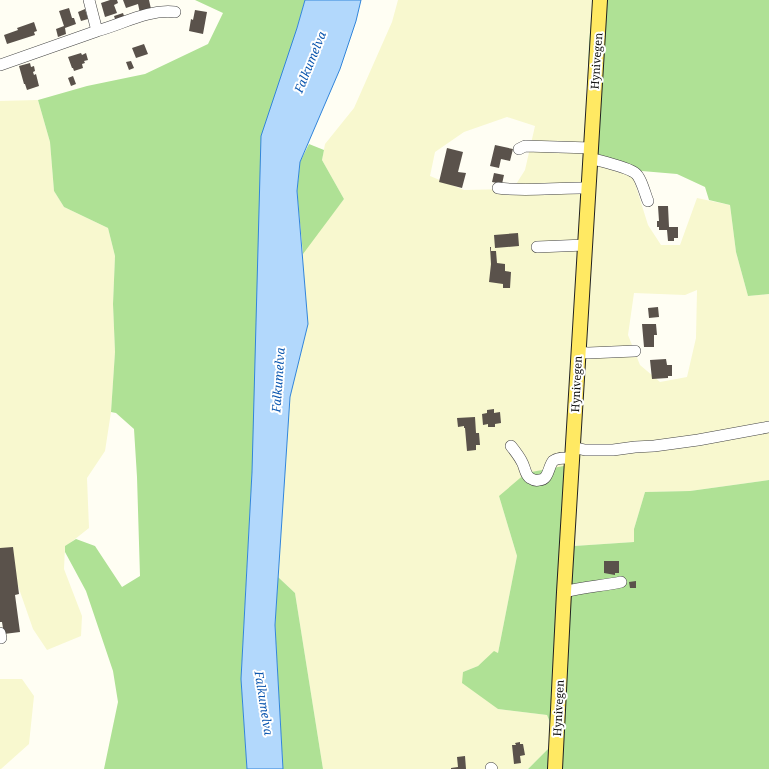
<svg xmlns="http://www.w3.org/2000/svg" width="769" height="769" font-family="'Noto Serif',serif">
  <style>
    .farmland { fill: #f8f8cf; fill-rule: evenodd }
    .forest { fill: #afe195 }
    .water { fill: #b2d8fc; stroke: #3285da }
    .building { fill: #5a524b }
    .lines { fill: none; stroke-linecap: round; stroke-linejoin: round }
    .minor-casing { stroke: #434343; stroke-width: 12 }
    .major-casing { stroke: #212121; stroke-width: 16 }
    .minor { stroke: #fff; stroke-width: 11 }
    .major { stroke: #ffe963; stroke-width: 14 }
    .labels { text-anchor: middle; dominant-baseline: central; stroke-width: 4; stroke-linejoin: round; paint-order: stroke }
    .street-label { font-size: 11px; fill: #101010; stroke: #fff }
    .water-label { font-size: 12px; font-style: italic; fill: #0c57af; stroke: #fff }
  </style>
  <rect width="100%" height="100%" fill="#fffef3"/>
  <path class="farmland" d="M398 0H593L589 43 586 92 589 162 633 177 648 225 661 245H680L697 198 730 205 736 252 748 296 769 294V480L690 491 645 492 634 529V542L574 546 499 496 517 556 498 653 494 652 478 666 463 672 498 709 547 715 557 740 528 769H323L295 593 278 577 275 625 290 397 308 324 297 191 302 252 344 199 322 160 325 144 354 108 392 22ZM507 117 535 126 525 170 513 189 464 190 430 176 435 152 464 132ZM697 290 696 338 687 377 660 382 640 365 628 335 634 293 685 295Z
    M38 100 50 142 54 191 64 207 108 228 115 256 113 304 115 352 111 412 105 451 87 478 89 528 65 547 64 569 82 616 81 636 47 650 33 629 17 583 0 581V101Z
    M0 679H22L34 696 29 744 1 769H0Z"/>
  <path class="forest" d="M195 0H305L297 28 252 472 241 679 247 769H104L118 702 113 671 86 591 65 552V546L76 539 95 546 122 587 140 576 137 477 134 429 116 413 111 412 115 352 113 304 115 256 108 228 64 207 54 191 50 142 38 100 87 86 145 74 208 44 223 13Z
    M593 0H769V294L748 296 736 252 730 205 709 200 705 187 677 174 630 170 591 152 585 141 589 43Z
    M309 144 324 150 322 160 344 199 303 254 297 191 300 162Z
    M569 465 574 546 634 542V529L645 492 690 491 769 480V769H528L557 740 547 715 498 709 462 683 463 672 478 666 494 651 498 653 517 556 499 496 526 473Z
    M278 577 295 593 323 769H283L275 625Z"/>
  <path class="water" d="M305 0H361L356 21 340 69 300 162 297 191 308 324 290 397 275 625 283 769H247L241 679 252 472 261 136 297 28Z"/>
  <path class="building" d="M110 0H117L118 3 114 5 117 13 105 17 101 3Z
    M123 0H149L151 9 140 13 138 4 126 8Z
    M69 8 72 18H74L76 24 65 28 66 34 58 37 56 29 64 26 59 11Z
    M85 9 88 19 81 21 78 12Z
    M195 10 207 12 203 34 189 31 191 19 193 20Z
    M123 13 125 19 116 22 114 16Z
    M34 22 37 31 34 32 35 35 7 44 4 35 18 30 17 28Z
    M144 44 148 54 136 58 132 48Z
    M81 53 82 55 86 53 88 60 84 61 85 63 82 64 83 68 74 71 73 68H72L68 57Z
    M131 61 134 68 129 70 126 62Z
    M30 63 31 67 34 66 35 71 33 72 34 75 36 74 39 86 27 90 25 84H24L19 66Z
    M73 76 76 84 71 86 68 78Z
    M495 145 513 149 510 161 501 159 499 168 490 166Z
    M447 148 463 152 458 172 466 173 462 188 439 182Z
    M494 173 504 175 502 184 492 182Z
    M658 206H668L669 227H678V238H674V241H668L667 230H659V227H657V221H659Z
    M518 233 519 246 495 248 494 235Z
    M490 247H491V251H496L497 263 505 264V271L511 272 510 288H503V284L489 282 491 264Z
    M658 307 659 317 649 318 648 308Z
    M642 324H656L657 335H654V347H644Z
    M666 359 667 365H672V376H668V378L652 379 650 360Z
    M494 409V413L500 412 501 423 495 424V427H488V424L483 425 482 414 487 413V410Z
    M475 417 476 433H479L480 445H476V450L467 451 465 428H464V426L458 427 457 418Z
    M13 547 19 594 15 595 20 632 4 634 2 622H0V548Z
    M604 561H619V573H615V575L604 573Z
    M636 581V588H630L629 582Z
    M520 742V744H523L525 755 520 756 521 763 514 764 512 745H516L515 743Z
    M465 756 466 769H451V768L458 767 457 757Z"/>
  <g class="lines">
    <defs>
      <path id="minor" d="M97 31C123 24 148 9 175 12
        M0 65 97 31 89 0
        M519 149 525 146 591 148
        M590 158C600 161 628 167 635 173 641 177 645 194 648 201
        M498 188C528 192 558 187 588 188
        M537 247 585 245
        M578 352 588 353 635 351
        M511 446C515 451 519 456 522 462 525 467 525 475 530 478 533 480 536 481 539 480 549 480 548 467 553 461 558 457 565 458 571 458
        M572 447 585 450H613L635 447 654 446 698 440 769 427
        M564 592C583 587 602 586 621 582
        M0 633 1 638
        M491 768 492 769"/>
      <path id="major" d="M555 769 564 592 600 0"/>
    </defs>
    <use href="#minor" class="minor-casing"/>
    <use href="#major" class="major-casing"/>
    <use href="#minor" class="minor"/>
    <use href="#major" class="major"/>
  </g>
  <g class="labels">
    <g class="street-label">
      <text transform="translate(596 61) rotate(-86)">Hynivegen</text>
      <text transform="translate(576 384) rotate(-87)">Hynivegen</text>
      <text transform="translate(558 708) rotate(-87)">Hynivegen</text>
    </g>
    <g class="water-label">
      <text transform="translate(310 62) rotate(-68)">Falkumelva</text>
      <text transform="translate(278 380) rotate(-86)">Falkumelva</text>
      <text transform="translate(264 703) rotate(81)">Falkumelva</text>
    </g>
  </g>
</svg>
